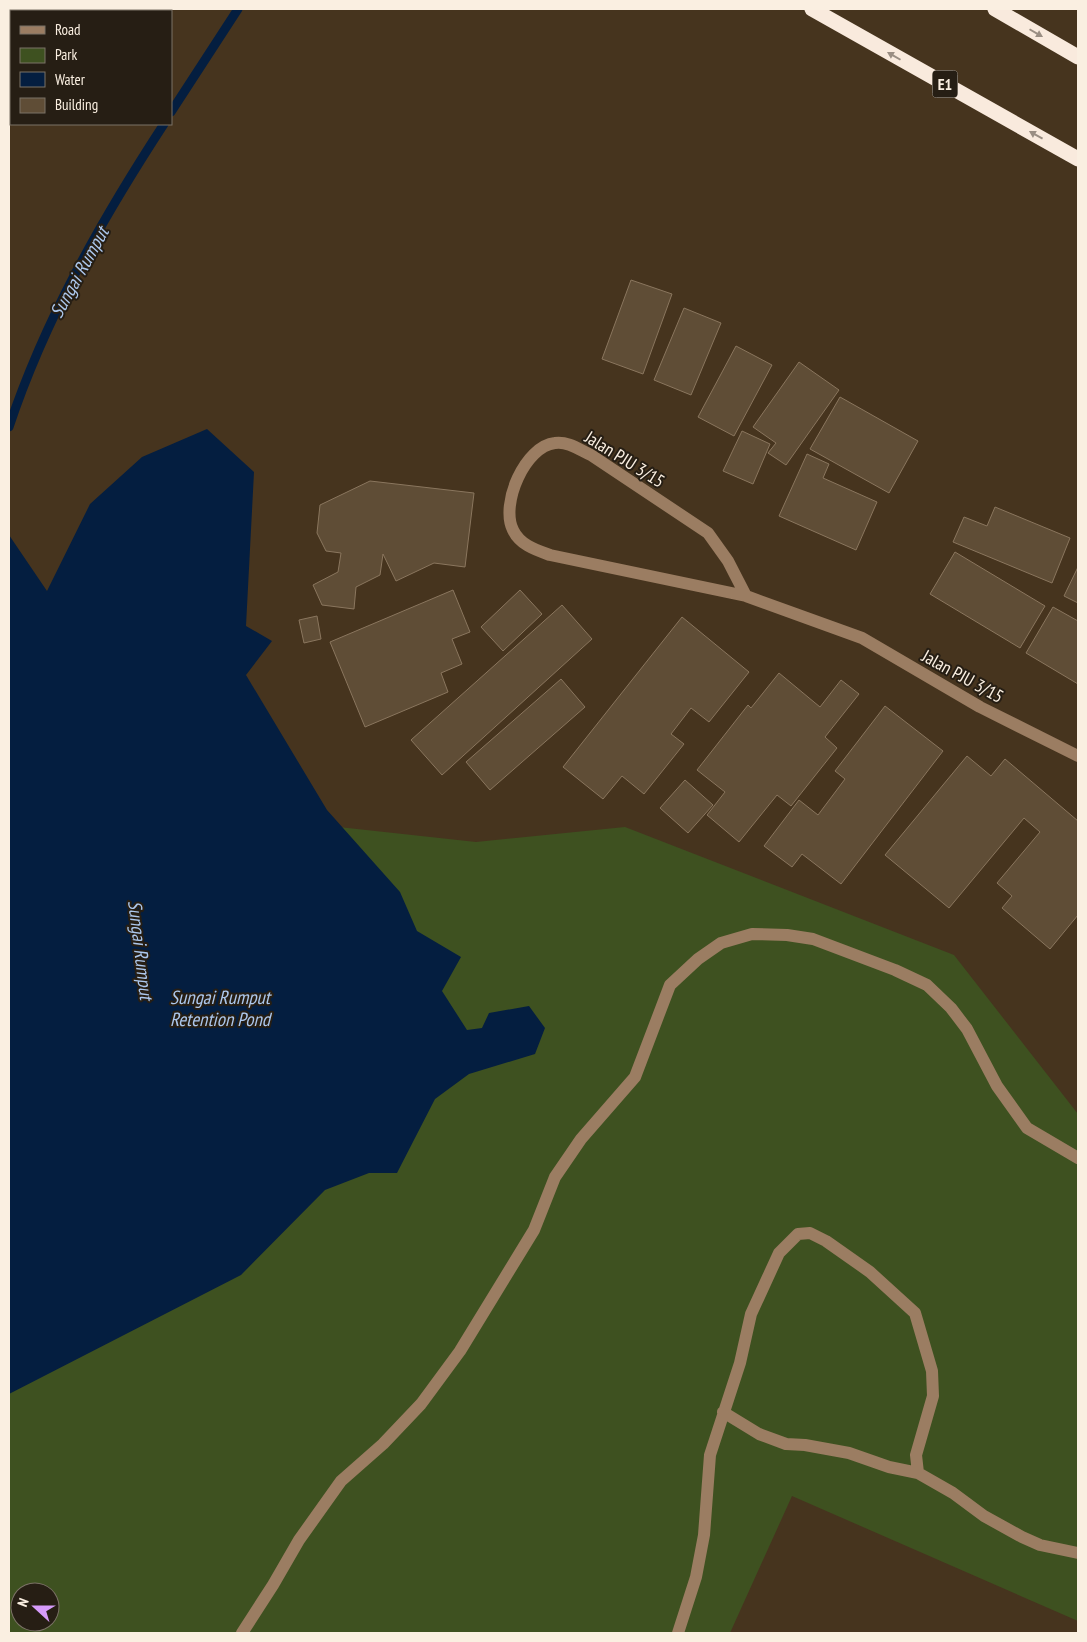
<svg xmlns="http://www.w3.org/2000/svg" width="1087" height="1642" font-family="'PT Sans Narrow',sans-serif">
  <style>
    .green { fill: #3e5120; fill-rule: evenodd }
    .water { fill: #041e40 }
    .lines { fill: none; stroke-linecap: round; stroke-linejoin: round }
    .stream { stroke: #041e40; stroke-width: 9 }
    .building { fill: #5f4d36; stroke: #8a765e }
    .minor { stroke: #9b7d62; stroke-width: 12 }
    .highway { stroke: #f9eadd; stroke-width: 15 }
    .oneway { fill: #9a8e83 }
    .labels { text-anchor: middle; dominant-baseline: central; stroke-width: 4; stroke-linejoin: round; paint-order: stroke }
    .shield { fill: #261e14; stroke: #bab0a4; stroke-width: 1 }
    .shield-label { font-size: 16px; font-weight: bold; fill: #faefe1 }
    .street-label { font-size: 18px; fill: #faefe1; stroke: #261e14 }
    .water-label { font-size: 19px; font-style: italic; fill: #acc7ec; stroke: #261e14 }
  </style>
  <rect width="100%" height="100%" fill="#46341e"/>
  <path class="green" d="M9 791 476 842 625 827 954 955 1078 1114V1621L792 1496 730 1633H9ZM20 1592H50V1622H20Z"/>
  <path class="water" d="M207 429 254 472 246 626 272 641 246 675 327 810 400 892 417 931 461 957 442 991 467 1030 482 1028 489 1013 529 1006 545 1028 535 1054 469 1074 435 1099 397 1173H369L325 1190 241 1275 9 1394V535L47 591 90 504 142 457Z"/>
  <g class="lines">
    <path class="stream" d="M171 112 238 9
      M9 427C45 319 102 219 164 124"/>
  </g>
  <path class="building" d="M631 280 672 294 643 374 602 359Z
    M684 308 721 323 691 395 654 380Z
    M736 346 772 365 734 436 698 417Z
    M799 362 839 390 786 465 768 453 776 443 753 427Z
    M840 397 918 441 889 493 810 449Z
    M742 431 770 444 753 484 723 471Z
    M807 454 829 464 823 478 877 502 856 550 779 516Z
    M370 481 474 493 465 567 434 563 396 581 383 554 380 575 356 587 354 609 322 605 313 585 338 572 341 553 326 551 317 533 320 505Z
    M995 507 1070 538 1052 583 953 542 964 517 987 526Z
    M955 552 1045 606 1020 648 930 594Z
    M1078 567V603L1064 596Z
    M453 590 470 632 452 639 462 664 441 673 448 692 365 727 330 642Z
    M520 590 542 614 503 651 481 627Z
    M562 605 592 639 442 775 411 740Z
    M1053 607 1078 621V684L1026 653Z
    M317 616 321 639 304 643 299 620Z
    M682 617 749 672 709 722 691 708 671 734 684 744 644 794 622 776 603 799 563 767Z
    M779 673 820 707 841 680 859 694 825 737 837 748 791 806 777 795 739 842 707 815 725 792 697 770 748 705 751 708Z
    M561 679 585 707 490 790 466 762Z
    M885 706 943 751 841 884 802 854 792 867 764 846 799 800 818 815 845 779 835 771Z
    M967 756 991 776 1005 759 1078 821V915L1050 949 1002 908 1012 896 997 883 1040 832 1024 818 949 908 885 855Z
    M685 780 713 805 688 833 660 808Z"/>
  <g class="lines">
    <path class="minor" d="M746 596 728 561 708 533 591 455C580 450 568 441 555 443 525 446 500 504 513 530 520 545 536 550 550 555L746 596 862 638 980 707 1078 756
      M723 1412 759 1434 786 1444 805 1445 849 1453 889 1467 918 1473 953 1493 984 1516 1022 1537 1040 1545 1078 1553
      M242 1633 273 1585 299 1540 341 1481 383 1444 421 1404 460 1351 534 1230 555 1177 581 1139 635 1077 670 985 698 959 721 943 752 934 787 935 813 939 895 970 927 985 951 1008 967 1029 997 1086 1027 1128 1078 1158
      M678 1633 696 1577 704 1535 710 1455 740 1363 751 1314 779 1253 798 1234 810 1233 826 1241 870 1272 915 1313 932 1371 933 1396 916 1455 918 1473"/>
    <path class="highway" d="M812 9 1078 159
      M995 9 1078 57"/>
  </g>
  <defs><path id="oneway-solid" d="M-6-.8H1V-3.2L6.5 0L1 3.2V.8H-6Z" transform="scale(1.25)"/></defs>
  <g class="oneway">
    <use href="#oneway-solid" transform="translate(1036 33) rotate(30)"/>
    <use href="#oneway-solid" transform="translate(894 56) rotate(-150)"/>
    <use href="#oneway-solid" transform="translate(1036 135) rotate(-151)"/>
  </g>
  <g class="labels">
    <rect class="shield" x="932.5" y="70.5" width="25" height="27" rx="4"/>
    <g class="shield-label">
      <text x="945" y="84">E1</text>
    </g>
    <g class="street-label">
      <text transform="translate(625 459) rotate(32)">Jalan PJU 3/15</text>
      <text transform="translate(963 676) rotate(29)">Jalan PJU 3/15</text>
    </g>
    <g class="water-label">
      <text transform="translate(79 272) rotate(-61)">Sungai Rumput</text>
      <text transform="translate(141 950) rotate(83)">Sungai Rumput</text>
      <text x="220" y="997">Sungai Rumput<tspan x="220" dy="22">Retention Pond</tspan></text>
    </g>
  </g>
  <rect width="1087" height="1642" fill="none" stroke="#faefe1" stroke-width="20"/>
  <rect x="10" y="10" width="162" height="115" fill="#261e14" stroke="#7b7266"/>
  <rect x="20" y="26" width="25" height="8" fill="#9b7d62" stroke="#7b7266"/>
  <text x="55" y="35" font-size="15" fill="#faefe1">Road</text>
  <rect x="20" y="48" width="25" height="15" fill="#3e5120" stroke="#7b7266"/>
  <text x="55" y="60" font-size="15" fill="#faefe1">Park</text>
  <rect x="20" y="72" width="25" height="15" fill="#041e40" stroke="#7b7266"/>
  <text x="55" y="85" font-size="15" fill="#faefe1">Water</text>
  <rect x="20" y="98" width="25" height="15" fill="#5f4d36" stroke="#7b7266"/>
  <text x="55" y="110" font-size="15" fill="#faefe1">Building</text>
  <g transform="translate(35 1607) rotate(291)"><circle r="24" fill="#261e14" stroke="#7b7266"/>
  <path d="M0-4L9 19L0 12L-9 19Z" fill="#d69bfa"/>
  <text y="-8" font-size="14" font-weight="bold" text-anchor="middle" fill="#faefe1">N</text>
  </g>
</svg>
